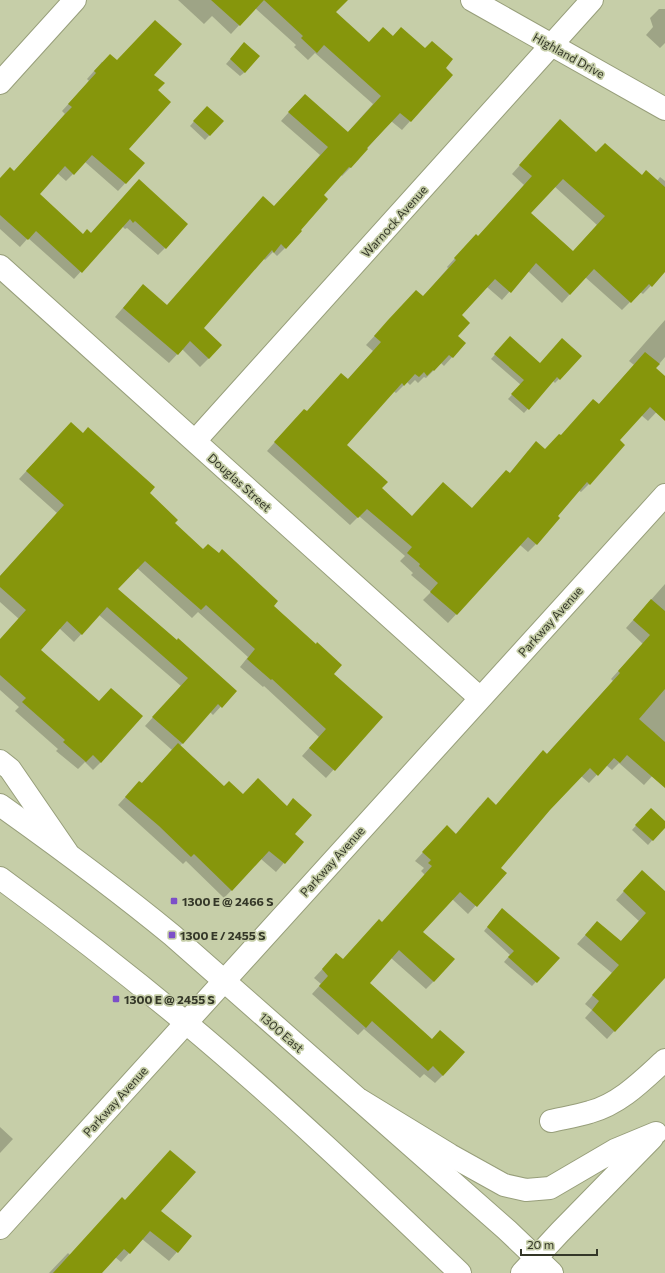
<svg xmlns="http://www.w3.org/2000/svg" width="665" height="1273" font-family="Commissioner,sans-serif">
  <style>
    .shadow { fill: #0003; fill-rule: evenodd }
    .building { fill: #86960c; fill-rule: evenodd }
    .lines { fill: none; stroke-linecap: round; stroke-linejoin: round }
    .street-casing { stroke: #979e7a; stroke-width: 24 }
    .secondary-casing { stroke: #979e7a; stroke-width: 24 }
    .highway-casing { stroke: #979e7a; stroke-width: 24 }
    .street { stroke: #fff; stroke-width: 22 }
    .secondary { stroke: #fff; stroke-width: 22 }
    .highway { stroke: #fff; stroke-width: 22 }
    .poi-dot { fill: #7c4fc8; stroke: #c6cea8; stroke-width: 1.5 }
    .labels { text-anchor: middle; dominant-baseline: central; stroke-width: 3.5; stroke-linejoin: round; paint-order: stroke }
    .street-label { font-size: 12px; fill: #343728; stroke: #c6cea8 }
    .poi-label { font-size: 12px; font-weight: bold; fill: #343728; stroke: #c6cea8; text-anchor: start }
  </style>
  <rect width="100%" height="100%" fill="#c6cea8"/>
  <path class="shadow" d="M178 0H324L335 12 369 43 392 37 401 28 452 75 402 130 391 121 350 168 342 176 341 175 322 195 285 248 277 256 273 252 265 260 263 258 202 328 209 358 200 367 182 349 169 363 115 317 135 294 167 306 274 207 320 155 281 121 297 103 347 133 373 104 315 53 308 60 294 47 296 45 255 8 231 34 212 16 204 24Z
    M659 9H665V43L660 48 646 35 653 27 650 18Z
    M240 48 245 72 240 76 226 64Z
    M117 61 153 75 157 90 128 149 144 163 118 191 85 162 66 181 57 173 38 194 82 235 90 234 132 188 165 248 158 255 127 228 125 229 122 226 74 279 28 238 20 247 0 229V179L14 172 65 114 62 111 89 81 87 79 102 62Z
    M203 111 223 121 205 140 190 126Z
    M552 129 641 177 657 181 660 177 665 181V271L643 294 640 292 622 310 585 277 562 303 528 271 502 300 487 287 460 316 457 336 465 343 444 366 441 363 426 378 424 377 418 383 415 380 410 385 407 382 396 393 393 391 346 445 381 488 412 517 471 509 509 474 528 451 545 450 598 405 634 365 629 361 665 320V357L655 369 665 378V403L648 421 641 415 619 440 589 484 581 492 578 490 536 544 528 552 520 545 448 623 423 600 431 592 411 575 413 573 400 561 405 556 359 516 350 525 267 451 296 418 307 412 347 380 373 351 366 345 380 330 423 297 448 268 447 267 468 244 478 237 524 185 512 174ZM554 186 597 225 573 252 530 213Z
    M506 342 539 364 581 356 555 383 553 381 524 413 508 399 521 385 491 359Z
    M71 423 148 494 173 524 203 550 272 606 333 675 381 717 326 778 302 756 319 737 264 686 263 687 240 667 248 657 198 612 192 618 137 568 117 589 235 691 213 715 210 712 180 746 224 787 243 795 302 842 276 872 261 859 224 898 186 861 183 864 150 834 118 805 131 791 141 784 172 750 145 726 181 686 99 615 74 642 59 628 40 650 101 762 93 770 85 762 78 769 56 751 58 749 15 711 19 707 0 690V640L19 619 0 602V576L57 513 19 479Z
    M665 584V762L644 785 619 763 612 770 606 765 589 783 581 776 549 809 499 868 505 873 468 914 452 899 422 932 434 981 426 989 391 958 369 983 432 1040 443 1075 435 1083 424 1074 420 1078 364 1029 358 1035 312 994 321 984 314 978 329 962 343 960 382 923 425 875 421 871 424 868 415 861 439 835H455L480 806 496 805 546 755 613 681 611 679 643 644 626 628Z
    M651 809 665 822V826L648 845 632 830Z
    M634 880 665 892V976L607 1039 585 1018 592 1010 585 1004 612 973 577 944 590 930 620 942 639 921 616 900Z
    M498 914 558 958 532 986 504 962 510 955 484 931Z
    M0 1127 13 1139 0 1153Z
    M125 1201 160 1211 191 1236 169 1261 142 1239 121 1262 115 1257 100 1273H49L68 1253 70 1255Z"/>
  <path class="building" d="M211 0H264L240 26Z
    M264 0H348L336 12 369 42 383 27 393 36 401 27 425 48 432 41 453 59 446 68 453 75 411 122 400 113 367 148 368 149 351 168 349 167 324 195 328 199 301 230 302 231 286 249 281 244 274 253 272 250 204 328 222 345 209 359 190 341 178 355 123 308 143 284 167 305 263 196 274 206 328 147 288 112 305 94 348 132 381 96 324 45 317 53 301 38 303 36Z
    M155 20 182 44 154 75 165 83 158 90 171 102 129 149 145 163 126 184 92 155 74 175 65 166 40 194 83 234 87 229 91 233 139 179 188 224 166 249 135 221 133 223 130 219 82 273 36 231 28 240 0 215V178L10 167 14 171 65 114 72 107 68 104 96 73 94 71 110 54 117 60Z
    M244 42 260 56 245 73 230 59Z
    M207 106 224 121 210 136 193 121Z
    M560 119 596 152 605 143 642 175 646 170 665 187V272L652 287 649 284 631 303 594 269 570 295 536 263 511 293 495 279 462 315 470 323 458 336 466 343 453 358 449 355 434 371 433 370 427 376 424 372 419 377 415 374 404 386 402 383 347 445 388 482 382 488 412 516 443 482 472 508 506 470 510 473 536 441 545 449 559 434 561 435 593 399 599 404 645 352 660 364 656 368 665 376V421L650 407 620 440 625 445 590 485 587 482 558 516 560 518 537 545 528 537 457 615 430 592 438 583 419 566 420 564 407 553 412 547 367 509 358 518 274 442 304 409 307 411 341 373 348 379 381 342 374 336 388 320 416 290 423 296 456 260 454 258 476 234 478 236 532 176 519 165ZM563 179 605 216 573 251 531 213Z
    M510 336 540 363 562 338 582 356 560 380 557 377 529 410 511 394 524 380 494 354Z
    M71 422 83 433 88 427 155 487 150 493 178 520 175 523 203 549 208 544 219 553 222 549 278 601 274 606 316 644 317 642 342 665 334 674 383 717 335 771 309 748 326 729 272 679 271 680 247 659 255 649 206 605 201 610 145 561 118 589 177 640 178 638 237 691 222 708 218 704 183 744 152 717 188 678 107 607 82 635 67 621 41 650 99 701 111 688 143 716 101 763 93 755 86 762 63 742 65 740 22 702 26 698 0 675V639L26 610 0 587V576L64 505 26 471Z
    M651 599 665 611V689L639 719 665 742V788L627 755 620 763 614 758 598 776 590 768 550 810 501 868 507 873 477 907 460 892 423 932 455 959 434 982 399 950 370 983 432 1039 440 1030 465 1052 443 1076 433 1066 428 1071 372 1021 366 1028 319 986 328 976 322 969 336 953 343 959 379 919 382 922 432 866 428 863 431 860 422 852 447 825 456 834 488 797 496 805 543 750 547 754 620 673 618 671 650 635 633 620Z
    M178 743 224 786 229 781 243 794 258 778 287 806 293 798 312 815 295 834 304 842 285 864 269 851 232 891 194 854 191 857 159 826 125 797 139 781 142 783Z
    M651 808 665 821V828L653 841 635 825Z
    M642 870 665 891V978L615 1032 592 1010 599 1001 592 995 619 965 585 935 597 921 621 941 646 913 623 891Z
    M502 908 560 958 537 983 508 957 514 951 487 927Z
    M170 1150 196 1172 161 1211 192 1236 178 1253 150 1231 130 1254 124 1249 102 1273H53L122 1197 125 1200Z"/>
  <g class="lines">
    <defs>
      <path id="street" d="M0 83 75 0
        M0 266 480 698
        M195 441 592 0
        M0 761 10 769 67 852
        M551 1121C564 1118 577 1116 590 1112 620 1104 643 1080 665 1060
        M0 1228 665 495"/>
      <path id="secondary" d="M472 0 665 109
        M0 805C59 847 116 889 172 935L507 1230 552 1273
        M0 878C63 924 125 972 185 1022 281 1102 371 1188 460 1273"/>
      <path id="highway" d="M360 1100 450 1155 504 1185 526 1190 550 1188 615 1150 656 1133
        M522 1273 560 1232 652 1138"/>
    </defs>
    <use href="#street" class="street-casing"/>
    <use href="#secondary" class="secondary-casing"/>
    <use href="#highway" class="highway-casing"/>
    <use href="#street" class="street"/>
    <use href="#secondary" class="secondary"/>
    <use href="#highway" class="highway"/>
  </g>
  <g class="poi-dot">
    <rect x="170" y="897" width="8" height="8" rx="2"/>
    <rect x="168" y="931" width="8" height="8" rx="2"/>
    <rect x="112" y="995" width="8" height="8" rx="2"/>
  </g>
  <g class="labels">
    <g class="street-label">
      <text transform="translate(569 55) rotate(29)">Highland Drive</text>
      <text transform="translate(394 221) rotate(-48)">Warnock Avenue</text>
      <text transform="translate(240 482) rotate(42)">Douglas Street</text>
      <text transform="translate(550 621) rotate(-48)">Parkway Avenue</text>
      <text transform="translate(332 861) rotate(-48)">Parkway Avenue</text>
      <text transform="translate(282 1032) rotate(41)">1300 East</text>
      <text transform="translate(115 1101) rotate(-48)">Parkway Avenue</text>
    </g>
    <g class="poi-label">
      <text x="182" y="901">1300 E @ 2466 S</text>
      <text x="180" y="935">1300 E / 2455 S</text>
      <text x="124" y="999">1300 E @ 2455 S</text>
    </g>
  </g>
  <path d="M521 1249v6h76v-6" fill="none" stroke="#343728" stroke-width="2"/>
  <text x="527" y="1249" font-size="12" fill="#343728" stroke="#c6cea8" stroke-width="3" paint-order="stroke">20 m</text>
</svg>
